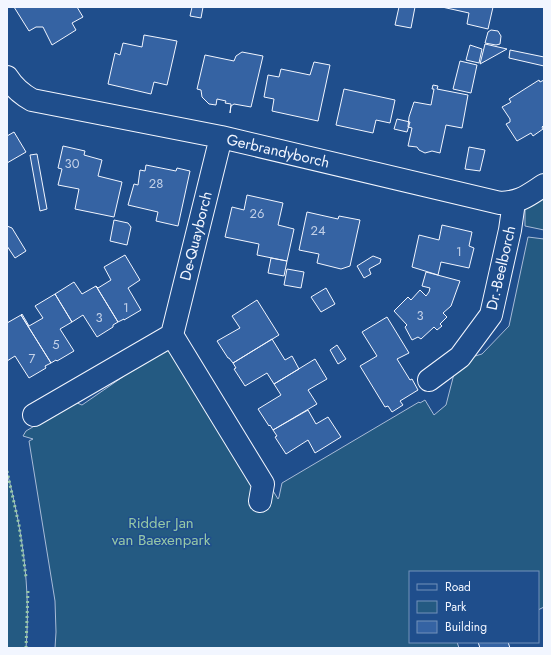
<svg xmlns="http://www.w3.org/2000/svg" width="551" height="655" font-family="Jost,sans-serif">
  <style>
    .green { fill: #245a82; stroke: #a8bbd7 }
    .building { fill: #3563a3; stroke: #f2f6ff }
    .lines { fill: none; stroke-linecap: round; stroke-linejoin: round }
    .minor-casing { stroke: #f2f6ff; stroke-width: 24 }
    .minor { stroke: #1f4e8c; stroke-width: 22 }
    .hedge { stroke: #97c8a6; stroke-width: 3; stroke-dasharray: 2 3; stroke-linecap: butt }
    .labels { text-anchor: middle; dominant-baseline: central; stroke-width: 3; stroke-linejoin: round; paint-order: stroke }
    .number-label { font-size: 13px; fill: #c3d1e8 }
    .street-label { font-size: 15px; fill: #f2f6ff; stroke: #1f4e8c }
    .park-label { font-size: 15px; fill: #97c8a6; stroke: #1f4e8c }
  </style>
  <rect width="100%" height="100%" fill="#1f4e8c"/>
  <path class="green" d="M544 186V230L525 226V198Z
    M528 237 544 239V607L538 610V572H410V642H457L459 648H55L56 632 55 601 29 441 33 439 23 436 26 431 75 402 82 405 124 376 125 372 180 337 278 499 279 497 282 483 419 402 420 403 425 400 434 415 446 405 455 370 468 358 482 354 509 326Z
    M7 472C22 529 31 588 26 648H7Z"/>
  <path class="building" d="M14 7H77L83 17 72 23 76 30 52 45 43 27H36L29 31Z
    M192 7H203L201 18 190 16Z
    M399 7H415L411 28 395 25Z
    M442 7H493L488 29 467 24 469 13Z
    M491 30 498 31 501 36 500 44 496 45 485 43 488 32Z
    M144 35 177 41 167 85 154 82 151 94 108 84 115 53 120 55 123 43 142 47Z
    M485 44 507 49 480 64Z
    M470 45 482 49 479 63 466 60Z
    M510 50 544 57V66L509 58Z
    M242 52 263 56 251 107 234 104 231 106 230 113 231 104 225 103 226 101 217 99 216 105 209 104 202 97 201 90 197 89 205 55 234 61 236 56Z
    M460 61 477 65 471 93 453 89Z
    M314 62 330 65 318 121 272 111 274 99 264 97 268 75 279 77 281 69 310 75Z
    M539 80 540 82 544 80V125L542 127 543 129 533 136 531 133 517 141 506 124 510 122V119L502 107 511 102 509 99Z
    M433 85 438 86 437 89 468 95 462 128 446 125 440 153 432 151 425 153 419 150 417 147 408 146 412 128 408 127 409 117 414 102 431 105 434 89H432Z
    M344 89 395 100 390 123 376 120 373 133 336 125Z
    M397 119 410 122 407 132 394 129Z
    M14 132 26 152 7 163V136Z
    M63 146 85 151 84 155 102 160 98 176 122 182 114 217 75 209 79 189 58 185 62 169 58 168Z
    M469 147 485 150 480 171 465 169Z
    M37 154 47 209 40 211 30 155Z
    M146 165 176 171 177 168 190 171 178 226 156 221 158 212 128 205 134 184 138 185 140 170 145 171Z
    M247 195 283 203 278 225 294 229 287 261 257 255 259 244 225 237 232 207 244 210Z
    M307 212 338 219 339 216 360 220 350 266 341 269 317 263 319 254 299 250Z
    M114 220 128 223 131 227 127 245 110 241Z
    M442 225 472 232 469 246 474 248 469 268 441 262 438 275 412 267 419 235 439 240Z
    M7 226 12 228 26 251 15 258 7 246Z
    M125 255 140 280 128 288 141 310 124 320V319L118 322 96 286 98 288 111 280 104 267Z
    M373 256 381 259 380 263 369 269 371 274 364 278 357 266Z
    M271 258 287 261 284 276 268 273Z
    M287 269 304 272 301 288 284 285Z
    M426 272 460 281 451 306 443 313 447 317 440 324 442 326 437 330 434 327 421 339 418 337 412 340 405 327 407 325 394 311 408 297 411 300 420 290 426 296 429 292 430 288 422 286Z
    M74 282 82 294 96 286 118 322 113 325V327L97 337 83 315 72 322 55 294Z
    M326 288 335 304 321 312 311 297Z
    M55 294 72 322 60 329 74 351 57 361 56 360 51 363 21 315 22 314 29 326 43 318 35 306Z
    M257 300 279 335 233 363 229 358H228L217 341 240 328 232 316Z
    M21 315 51 363 45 366 46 368 29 378 15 356 7 361V323Z
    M387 317 409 353 397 359 410 380 412 379 418 390 400 401 403 405 392 412 388 406 385 407 360 366 377 356 362 332Z
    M272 339 285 360 292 356 299 369 274 384 267 373 245 386 234 369 236 368 233 363Z
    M337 345 346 359 338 364 330 350Z
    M315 359 327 379 308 390 317 404 273 430 270 425 269 426 258 409 281 395 274 384Z
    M308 410 316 424 328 417 341 437 315 453 308 440 286 454 275 437 277 436 273 430Z
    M478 642H508L510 648H480Z"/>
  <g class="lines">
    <defs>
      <path id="minor" d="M7 77C14 88 21 94 32 100L221 137 500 203C521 202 527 196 544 185
        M172 335 263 484 260 501
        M429 380 460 357 491 315 510 230 514 202
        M34 415 172 335 221 137"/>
    </defs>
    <use href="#minor" class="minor-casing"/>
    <use href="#minor" class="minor"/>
    <path class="hedge" d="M7 471 19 525 26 577
      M26 648 28 590"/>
  </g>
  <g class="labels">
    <g class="number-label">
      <text x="72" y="163">30</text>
      <text x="156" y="183">28</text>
      <text x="257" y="213">26</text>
      <text x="318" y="230">24</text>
      <text x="459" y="251">1</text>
      <text x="126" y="307">1</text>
      <text x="420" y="315">3</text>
      <text x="99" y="317">3</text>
      <text x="56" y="344">5</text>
      <text x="32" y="358">7</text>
    </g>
    <g class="street-label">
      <text transform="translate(278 151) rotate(13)">Gerbrandyborch</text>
      <text transform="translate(196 236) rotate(-76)">De-Quayborch</text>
      <text transform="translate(501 268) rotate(-77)">Dr.-Beelborch</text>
    </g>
    <g class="park-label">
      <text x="161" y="523">Ridder Jan<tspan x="161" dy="17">van Baexenpark</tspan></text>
    </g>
  </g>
  <rect width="551" height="655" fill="none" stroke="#f2f6ff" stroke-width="16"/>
  <rect x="409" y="571" width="130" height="72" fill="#1f4e8c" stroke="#7391ba"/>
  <rect x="417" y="584" width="20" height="6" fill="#1f4e8c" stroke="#7391ba"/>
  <text x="445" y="591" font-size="12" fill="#f2f6ff">Road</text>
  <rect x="417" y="601" width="20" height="12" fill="#245a82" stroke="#7391ba"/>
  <text x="445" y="611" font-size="12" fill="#f2f6ff">Park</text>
  <rect x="417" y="621" width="20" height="12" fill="#3563a3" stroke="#7391ba"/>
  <text x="445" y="631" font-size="12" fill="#f2f6ff">Building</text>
</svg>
